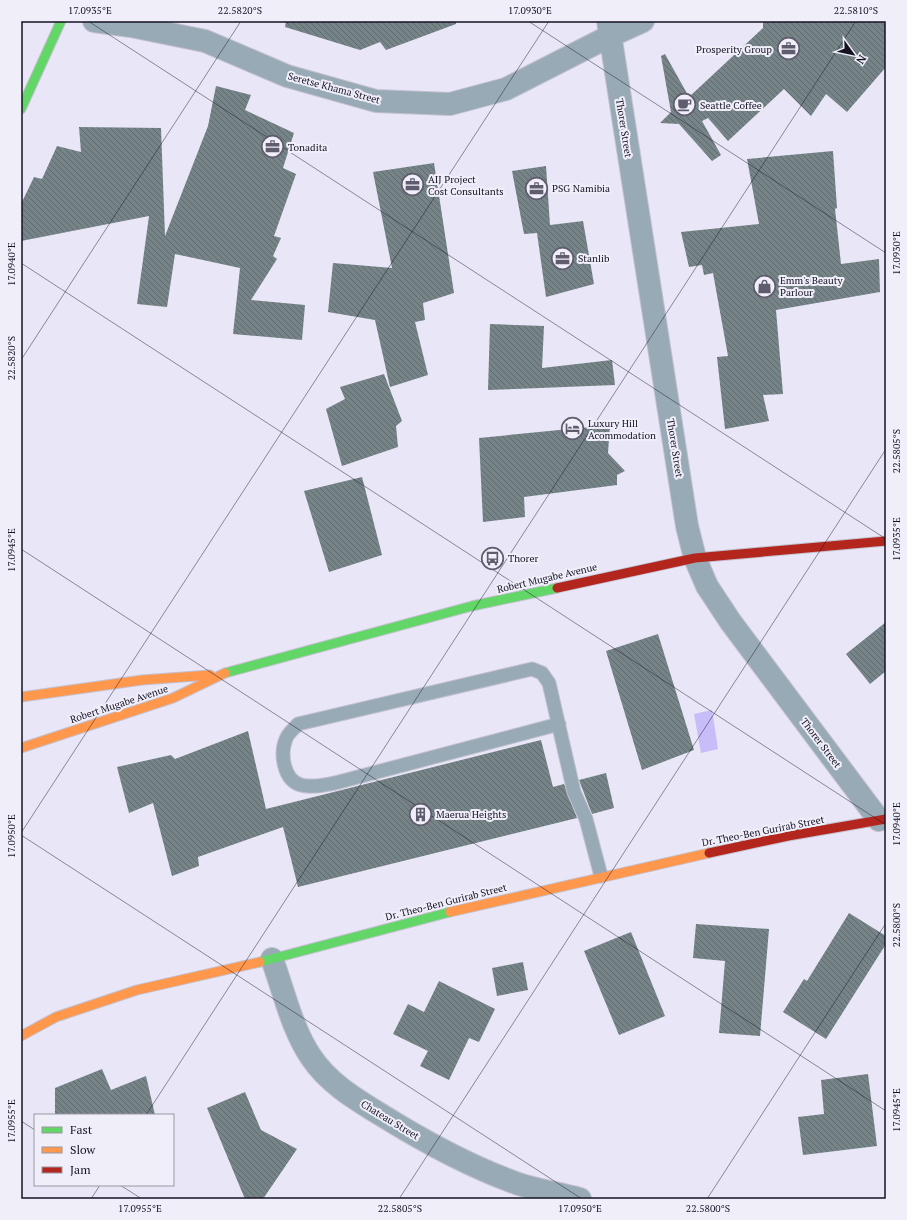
<svg xmlns="http://www.w3.org/2000/svg" width="907" height="1220" font-family="'PT Serif',serif">
  <style>
    .water { fill: #c8bdf8 }
    .building { fill: url(#building-back-hatch) }
    .lines { fill: none; stroke-linecap: round; stroke-linejoin: round }
    .lane-casing { stroke: #c3c1cf; stroke-width: 15 }
    .street-casing { stroke: #c3c1cf; stroke-width: 24 }
    .fast-casing { stroke: #c3c1cf; stroke-width: 11 }
    .slow-casing { stroke: #c3c1cf; stroke-width: 11 }
    .jam-casing { stroke: #c3c1cf; stroke-width: 11 }
    .lane { stroke: #98aab6; stroke-width: 13 }
    .street { stroke: #98aab6; stroke-width: 22 }
    .fast { stroke: #63d668; stroke-width: 9 }
    .slow { stroke: #ff974d; stroke-width: 9 }
    .jam { stroke: #b3261e; stroke-width: 9 }
    .ticks { fill: none; stroke: #151224; stroke-width: 1; stroke-opacity: 0.45 }
    .labels { text-anchor: middle; dominant-baseline: central; stroke-width: 4; stroke-linejoin: round; paint-order: stroke }
    .poi-label { font-size: 10px; fill: #151224; stroke: #f0eff9; text-anchor: start }
    .street-label { font-size: 10px; fill: #151224; stroke: #f0eff9 }
    .neatline { fill: none; stroke: #151224; stroke-width: 1.5 }
    .ticks-label { font-size: 10px; text-anchor: middle; fill: #151224 }
  </style>
  <defs>
    <pattern id="building-back-hatch" width="6" height="6" patternUnits="userSpaceOnUse"><rect width="6" height="6" fill="#768488"/><path d="M-1 5l2 2M0 0l6 6M5-1l2 2" fill="none" stroke="#606b6f"/></pattern>
  </defs>
  <rect width="100%" height="100%" fill="#e8e6f7"/>
  <path class="water" d="M712 710 718 749 701 753 694 714Z"/>
  <path class="building" d="M286 21H456V24L386 50 380 42 360 50 285 27Z
    M763 21H886V67L847 112 826 94 811 116 784 89 728 141 708 118 702 121 721 155 712 161 679 124 660 123 671 112 661 56 665 54 689 97 763 28Z
    M216 86 251 95 245 110 294 133 283 168 296 174 274 236 281 238 273 256 277 259 251 300 305 305 302 340 233 334 240 268 175 254 167 307 137 304 149 216 21 241V204L34 177 42 179 57 146 81 152 79 127 161 128 165 236 208 126Z
    M833 151 837 208 835 209 841 264 879 259 880 292 776 310 783 394 763 395 769 421 725 429 717 357 728 356 713 273 704 275 702 265 689 267 681 232 759 224 747 159Z
    M434 163 454 293 423 303 425 320 415 322 428 375 390 387 375 320 328 312 333 263 392 268 373 172Z
    M546 166 550 225 583 221 594 284 546 297 537 233 524 234 512 171Z
    M490 324 544 326 542 368 612 360 615 385 488 390Z
    M384 374 402 421 396 426 398 447 342 466 326 409 345 399 340 387Z
    M610 425 608 453 625 471 617 475V485L524 497 525 517 483 522 479 438Z
    M362 477 382 555 329 572 304 491Z
    M886 622V671L870 684 846 654Z
    M658 634 694 750 642 770 606 651Z
    M248 731 266 809 541 740 553 787 564 784 577 818 298 887 283 827 198 857 199 866 172 876 153 803 129 813 117 767 171 755 175 759Z
    M606 773 614 808 592 814 579 780Z
    M849 913 886 936V944L826 1039 783 1012 804 979 807 981Z
    M696 924 769 929 760 1036 719 1033 725 961 693 958Z
    M631 932 665 1016 619 1035 584 951Z
    M523 962 528 990 497 996 492 968Z
    M439 981 495 1009 479 1042 469 1038 449 1080 420 1066 428 1051 393 1034 408 1004 424 1012Z
    M102 1069 111 1090 146 1076 155 1115H53L55 1114V1088Z
    M868 1074 877 1146 803 1155 798 1117 824 1114 821 1080Z
    M245 1092 261 1130 297 1149 263 1199H245L207 1108Z"/>
  <g class="lines">
    <defs>
      <path id="lane" d="M559 724 335 783C323 785 312 788 301 785 283 780 280 753 286 739 288 733 294 729 298 724L532 669 542 673 549 683 574 792 586 819 601 876"/>
      <path id="street" d="M94 21 131 26 205 41 287 76 376 101 450 104 506 89 610 36 643 21
        M608 21 687 526 695 558 707 586 730 621 879 820
        M272 959C284 992 292 1029 311 1057 329 1084 357 1100 383 1116 425 1142 467 1165 513 1182 534 1190 558 1193 580 1199"/>
      <path id="fast" d="M21 109 61 21
        M225 673 472 606 557 588
        M260 962 450 912"/>
      <path id="slow" d="M21 697 142 680 210 675
        M21 748 173 698 225 673
        M450 912 709 853
        M21 1036 56 1017 137 990 260 962"/>
      <path id="jam" d="M557 588 695 558 886 541
        M709 853 788 836 886 819"/>
    </defs>
    <use href="#lane" class="lane-casing"/>
    <use href="#street" class="street-casing"/>
    <use href="#fast" class="fast-casing"/>
    <use href="#slow" class="slow-casing"/>
    <use href="#jam" class="jam-casing"/>
    <use href="#lane" class="lane"/>
    <use href="#street" class="street"/>
    <use href="#fast" class="fast"/>
    <use href="#slow" class="slow"/>
    <use href="#jam" class="jam"/>
  </g>
  <path class="ticks" d="M88 21 886 539M528 21 886 253M21 263 886 825M21 360 241 21M21 549 886 1111M21 833 549 21M21 835 582 1199M146 1115 856 21M21 1121 35 1130M120 1185 142 1199M91 1199 100 1185M399 1199 886 449M707 1199 886 923"/>
  <defs>
    <symbol id="office-ring" viewBox="-11 -11 22 22"><circle r="9.5" fill="#f0eff9" stroke="#5f5c6e" stroke-width="1.5"/><path d="M-6-3h4V-5.5h4V-3h4V5H-6ZM-1-4.5V-3h2v-1.5ZM-6 0V1H6V0Z" fill="#5f5c6e"/></symbol>
    <symbol id="cafe-ring" viewBox="-11 -11 22 22"><circle r="9.5" fill="#f0eff9" stroke="#5f5c6e" stroke-width="1.5"/><path d="M-5.5-4.5H6V0H3Q3 3.5 0 3.5H-2.5Q-5.5 3.5-5.5 0ZM3-3.2v2h1.7v-2ZM-6 4.5H4V6H-6Z" fill="#5f5c6e"/></symbol>
    <symbol id="shop-ring" viewBox="-11 -11 22 22"><circle r="9.5" fill="#f0eff9" stroke="#5f5c6e" stroke-width="1.5"/><path d="M-5-2.5h2.3a2.7 3.5 0 0 1 5.4 0H5L5.5 6h-11ZM-1.5-2.5h3a1.5 2.3 0 0 0-3 0Z" fill="#5f5c6e"/></symbol>
    <symbol id="hotel-ring" viewBox="-11 -11 22 22"><circle r="9.5" fill="#f0eff9" stroke="#5f5c6e" stroke-width="1.5"/><path d="M-6-4.5h1.5V1H6V5H4.5V3h-9V5H-6ZM-4 0a1.8 1.8 0 1 1 3.6 0ZM.5 0V-2.5h3Q6-2.5 6 0Z" fill="#5f5c6e"/></symbol>
    <symbol id="bus-ring" viewBox="-11 -11 22 22"><circle r="9.5" fill="#f0eff9" stroke="#5f5c6e" stroke-width="1.5"/><path d="M-5-6H5V4H4V6H2V4H-2V6H-4V4H-5ZM-3.5-4V0h7V-4ZM-3.5 1.2v1.5H-2V1.2ZM2 1.2v1.5H3.5V1.2Z" fill="#5f5c6e"/></symbol>
    <symbol id="building-ring" viewBox="-11 -11 22 22"><circle r="9.5" fill="#f0eff9" stroke="#5f5c6e" stroke-width="1.5"/><path d="M-4-6H4V6H1V3H-1V6H-4ZM-2.5-4.3h1.7v1.8h-1.7ZM.8-4.3h1.7v1.8H.8ZM-2.5-1h1.7V.8h-1.7ZM.8-1h1.7V.8H.8Z" fill="#5f5c6e"/></symbol>
  </defs>
  <g fill-rule="evenodd">
    <use href="#office-ring" x="776" y="36" width="25" height="25"/>
    <use href="#cafe-ring" x="672" y="92" width="25" height="25"/>
    <use href="#office-ring" x="260" y="134" width="25" height="25"/>
    <use href="#office-ring" x="400" y="172" width="25" height="25"/>
    <use href="#office-ring" x="524" y="176" width="25" height="25"/>
    <use href="#office-ring" x="550" y="246" width="25" height="25"/>
    <use href="#shop-ring" x="752" y="274" width="25" height="25"/>
    <use href="#hotel-ring" x="560" y="416" width="25" height="25"/>
    <use href="#bus-ring" x="480" y="546" width="25" height="25"/>
    <use href="#building-ring" x="408" y="802" width="25" height="25"/>
  </g>
  <g class="labels">
    <g class="poi-label">
      <text x="772" y="49" text-anchor="end">Prosperity Group</text>
      <text x="700" y="105">Seattle Coffee</text>
      <text x="288" y="147">Tonadita</text>
      <text x="428" y="179">AIJ Project<tspan x="428" dy="12">Cost Consultants</tspan></text>
      <text x="552" y="188">PSG Namibia</text>
      <text x="578" y="258">Stanlib</text>
      <text x="780" y="280">Emm's Beauty<tspan x="780" dy="12">Parlour</tspan></text>
      <text x="588" y="423">Luxury Hill<tspan x="588" dy="12">Acommodation</tspan></text>
      <text x="508" y="558">Thorer</text>
      <text x="436" y="814">Maerua Heights</text>
    </g>
    <g class="street-label">
      <text transform="translate(334 88) rotate(15)">Seretse Khama Street</text>
      <text transform="translate(624 128) rotate(81)">Thorer Street</text>
      <text transform="translate(675 448) rotate(81)">Thorer Street</text>
      <text transform="translate(547 578) rotate(-13)">Robert Mugabe Avenue</text>
      <text transform="translate(119 704) rotate(-18)">Robert Mugabe Avenue</text>
      <text transform="translate(821 743) rotate(53)">Thorer Street</text>
      <text transform="translate(763 831) rotate(-11)">Dr. Theo-Ben Gurirab Street</text>
      <text transform="translate(446 902) rotate(-14)">Dr. Theo-Ben Gurirab Street</text>
      <text transform="translate(390 1120) rotate(31)">Chateau Street</text>
    </g>
  </g>
  <rect width="907" height="1220" fill="none" stroke="#f0eff9" stroke-width="44"/>
  <rect x="34" y="1114" width="140" height="72" fill="#f0eff9" stroke="#9897a4"/>
  <rect x="42" y="1127" width="20" height="6" fill="#63d668" stroke="#9897a4"/>
  <text x="70" y="1134" font-size="12" fill="#151224">Fast</text>
  <rect x="42" y="1147" width="20" height="6" fill="#ff974d" stroke="#9897a4"/>
  <text x="70" y="1154" font-size="12" fill="#151224">Slow</text>
  <rect x="42" y="1167" width="20" height="6" fill="#b3261e" stroke="#9897a4"/>
  <text x="70" y="1174" font-size="12" fill="#151224">Jam</text>
  <g transform="translate(853 54) rotate(123)" stroke="#f0eff9" stroke-width="3" paint-order="stroke">
  <path d="M0-3L7 15L0 10L-7 15Z" fill="#151224"/>
  <text y="-6" font-size="11" font-weight="bold" text-anchor="middle" fill="#151224">N</text>
  </g>
  <rect x="22" y="22" width="863" height="1176" class="neatline"/>
  <g class="ticks-label">
    <text x="90" y="14">17.0935°E</text>
    <text x="240" y="14">22.5820°S</text>
    <text x="530" y="14">17.0930°E</text>
    <text x="856" y="14">22.5810°S</text>
    <text transform="translate(896 253) rotate(-90)" y="4">17.0930°E</text>
    <text transform="translate(11 264) rotate(-90)" y="4">17.0940°E</text>
    <text transform="translate(11 358) rotate(-90)" y="4">22.5820°S</text>
    <text transform="translate(896 451) rotate(-90)" y="4">22.5805°S</text>
    <text transform="translate(896 539) rotate(-90)" y="4">17.0935°E</text>
    <text transform="translate(11 550) rotate(-90)" y="4">17.0945°E</text>
    <text transform="translate(896 824) rotate(-90)" y="4">17.0940°E</text>
    <text transform="translate(11 836) rotate(-90)" y="4">17.0950°E</text>
    <text transform="translate(896 925) rotate(-90)" y="4">22.5800°S</text>
    <text transform="translate(896 1110) rotate(-90)" y="4">17.0945°E</text>
    <text transform="translate(11 1121) rotate(-90)" y="4">17.0955°E</text>
    <text x="140" y="1212">17.0955°E</text>
    <text x="400" y="1212">22.5805°S</text>
    <text x="580" y="1212">17.0950°E</text>
    <text x="708" y="1212">22.5800°S</text>
  </g>
</svg>
